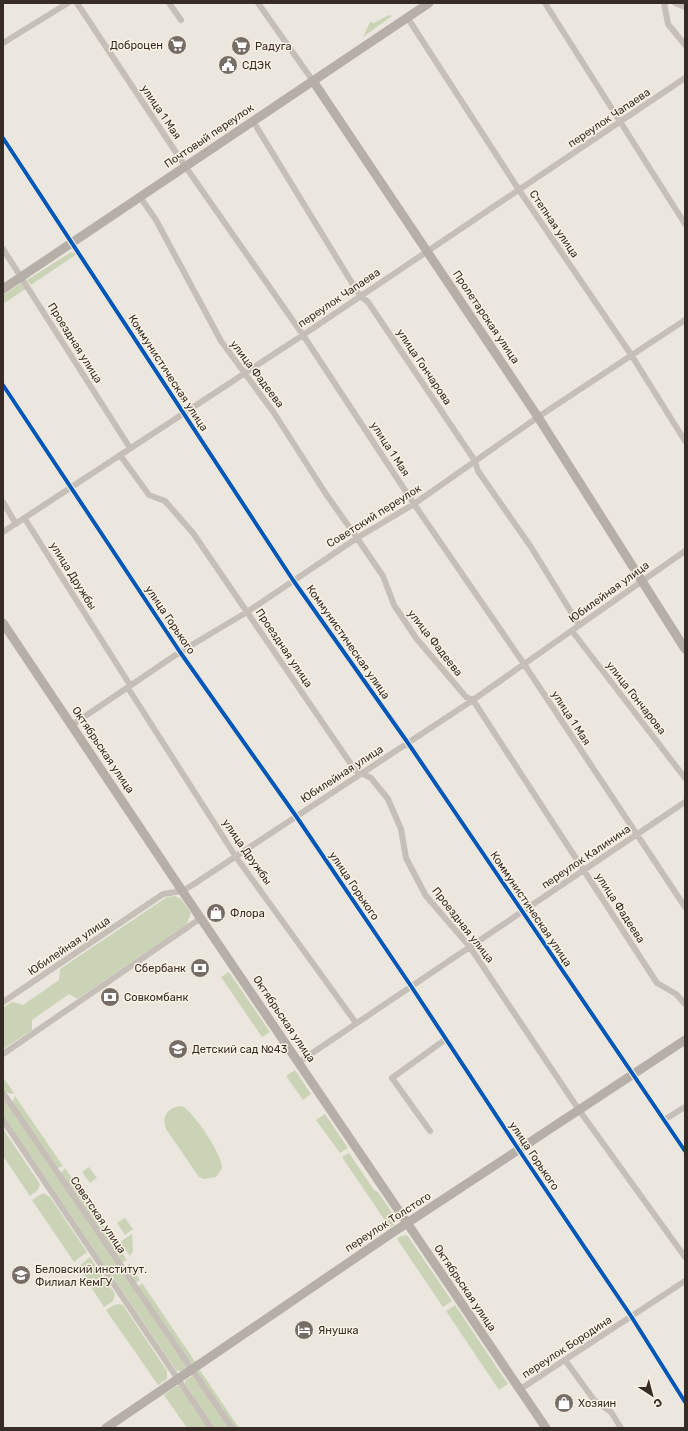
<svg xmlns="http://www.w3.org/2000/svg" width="688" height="1431" font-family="Rubik,sans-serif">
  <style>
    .green { fill: #cbd3b7 }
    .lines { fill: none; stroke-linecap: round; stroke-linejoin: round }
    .street { stroke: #c5bfb7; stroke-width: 6 }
    .secondary { stroke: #b6afa8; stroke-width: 9 }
    .cycleway-casing { stroke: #faf2e4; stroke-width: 6 }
    .cycleway { stroke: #0057b8; stroke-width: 4 }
    .labels { text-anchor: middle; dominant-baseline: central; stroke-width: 3; stroke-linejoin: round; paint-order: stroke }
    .poi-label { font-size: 11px; fill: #362c26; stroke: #faf2e4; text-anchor: start }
    .street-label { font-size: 11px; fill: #362c26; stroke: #faf2e4 }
  </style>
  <rect width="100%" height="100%" fill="#ece7de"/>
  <path class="green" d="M389 15 392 16 363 37 370 22 374 23Z
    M71 252 77 254 31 285 27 280Z
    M21 283 27 288 3 304V295Z
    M175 896 181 899 191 913 187 924 77 999 69 994 32 1020V1030L3 1049V1008L12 1002 23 1005 59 980 60 969 167 897Z
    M229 972 270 1032 262 1037 221 977Z
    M295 1070 311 1094 303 1100 286 1076Z
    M3 1077 14 1093 12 1094 3 1091Z
    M15 1096 63 1166 57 1168 12 1103Z
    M3 1098 188 1368 182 1372 176 1370 3 1115Z
    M182 1106C193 1111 223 1155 222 1168L216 1177 204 1179 199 1177 166 1129C161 1116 168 1107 182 1106Z
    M325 1114 348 1148 340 1153 316 1120Z
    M3 1129 40 1184 38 1190 30 1196 3 1156Z
    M349 1153 374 1190 378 1192 395 1217V1224L390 1228 342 1157Z
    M89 1167 97 1178 90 1183 82 1172Z
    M65 1168 127 1260 122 1263 60 1174Z
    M43 1193 50 1197 87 1252 74 1262 32 1200Z
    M125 1218 133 1229 125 1235 117 1223Z
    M132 1234 133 1251 130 1256 120 1242Z
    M407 1235 452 1301 443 1307 397 1239 401 1236Z
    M90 1257 115 1294 113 1301 104 1307 78 1267Z
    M129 1263 140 1280 135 1283 126 1268Z
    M142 1283 196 1363 194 1364 189 1362 138 1287Z
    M118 1304 123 1305 167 1371V1379L158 1385 106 1310 114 1305Z
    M455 1305 508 1384 499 1390 446 1311Z
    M200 1370 239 1428H234L196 1372Z
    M192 1376 195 1377 229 1428H214L185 1384V1381Z
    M176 1386H179L208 1428H187L164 1395Z"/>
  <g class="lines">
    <path class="street" d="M77 3 185 166 303 335 414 504 524 664 685 907
      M169 3 181 20
      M258 3 313 81
      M545 3 685 224
      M664 3 668 24 685 45
      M675 3 685 7
      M407 17 519 190 632 356 685 441
      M3 43 68 3
      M253 121 360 296 368 302 475 461 478 471 531 547 579 625
      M3 138 293 580 408 743 685 1151
      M140 197 156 220 221 341 274 413 326 494 357 538 383 576 394 605 416 638 466 697 473 700 657 983 676 994 685 1004
      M3 249 130 448
      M3 385 180 652 296 816 411 986 519 1150 631 1316 685 1402
      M120 455 149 495 165 501 193 533 355 770 371 778 388 799 401 829 406 858 426 896 470 947 579 1110 685 1257
      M3 502 16 524
      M25 519 130 685
      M3 532 303 335 685 78
      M572 631 685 778
      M128 688 236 857 356 1023
      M72 725 180 652 247 612 357 538 414 504 538 417 685 320
      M3 1002 163 894 182 891 191 886 473 700 685 551
      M3 1054 201 918
      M299 1062 685 802
      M3 1093 232 1428
      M3 1120 211 1428
      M664 1120 685 1107
      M430 1131 392 1078 446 1039
      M565 1360 594 1400 611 1412 621 1428
      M519 1390 685 1281"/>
    <path class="secondary" d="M313 81 538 417 685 649
      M3 289 429 3
      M3 623 189 901 546 1428
      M106 1428 392 1233 685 1040"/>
    <defs>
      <path id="cycleway" d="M3 138 293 580 408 743 685 1151
        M3 385 180 652 296 816 411 986 519 1150 631 1316 685 1402"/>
    </defs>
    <use href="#cycleway" class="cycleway-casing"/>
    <use href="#cycleway" class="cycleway"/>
  </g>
  <defs>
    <symbol id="supermarket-disc" viewBox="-11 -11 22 22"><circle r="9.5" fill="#766d66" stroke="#faf2e4"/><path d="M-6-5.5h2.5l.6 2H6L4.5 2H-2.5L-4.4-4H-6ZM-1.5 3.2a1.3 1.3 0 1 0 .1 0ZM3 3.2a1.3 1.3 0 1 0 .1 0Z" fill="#fff"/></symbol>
    <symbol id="civic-disc" viewBox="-11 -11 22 22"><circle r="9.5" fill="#766d66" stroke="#faf2e4"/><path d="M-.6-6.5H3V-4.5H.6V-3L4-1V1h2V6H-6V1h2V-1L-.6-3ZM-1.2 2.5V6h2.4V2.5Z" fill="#fff"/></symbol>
    <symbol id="shop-disc" viewBox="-11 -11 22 22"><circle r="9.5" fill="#766d66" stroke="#faf2e4"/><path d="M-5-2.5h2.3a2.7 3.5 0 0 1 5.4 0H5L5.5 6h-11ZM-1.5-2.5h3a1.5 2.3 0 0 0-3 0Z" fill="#fff"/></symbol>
    <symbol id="bank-disc" viewBox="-11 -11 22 22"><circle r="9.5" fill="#766d66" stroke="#faf2e4"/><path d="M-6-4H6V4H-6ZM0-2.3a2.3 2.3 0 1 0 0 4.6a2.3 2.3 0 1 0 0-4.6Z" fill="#fff"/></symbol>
    <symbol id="school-disc" viewBox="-11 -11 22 22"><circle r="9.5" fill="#766d66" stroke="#faf2e4"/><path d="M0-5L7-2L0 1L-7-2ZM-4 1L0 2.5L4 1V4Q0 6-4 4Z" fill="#fff"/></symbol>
    <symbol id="university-disc" viewBox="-11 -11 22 22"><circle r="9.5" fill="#766d66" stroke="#faf2e4"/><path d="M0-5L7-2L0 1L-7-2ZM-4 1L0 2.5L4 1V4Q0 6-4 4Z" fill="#fff"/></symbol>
    <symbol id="hotel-disc" viewBox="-11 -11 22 22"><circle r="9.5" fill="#766d66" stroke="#faf2e4"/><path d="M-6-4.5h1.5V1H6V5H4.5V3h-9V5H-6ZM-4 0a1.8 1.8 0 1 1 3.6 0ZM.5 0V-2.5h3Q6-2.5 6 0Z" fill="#fff"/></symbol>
  </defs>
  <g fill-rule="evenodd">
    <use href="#supermarket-disc" x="166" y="34" width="22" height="22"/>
    <use href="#supermarket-disc" x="230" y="35" width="22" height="22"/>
    <use href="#civic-disc" x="217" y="54" width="22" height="22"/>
    <use href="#shop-disc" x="205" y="902" width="22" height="22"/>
    <use href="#bank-disc" x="189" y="957" width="22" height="22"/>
    <use href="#bank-disc" x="99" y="986" width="22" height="22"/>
    <use href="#school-disc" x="167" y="1038" width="22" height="22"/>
    <use href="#university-disc" x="10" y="1264" width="22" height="22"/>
    <use href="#hotel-disc" x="293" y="1319" width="22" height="22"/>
    <use href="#shop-disc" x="553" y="1392" width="22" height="22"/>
  </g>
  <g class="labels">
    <g class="poi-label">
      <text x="163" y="45" text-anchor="end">Доброцен</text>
      <text x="255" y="46">Радуга</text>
      <text x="242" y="65">СДЭК</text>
      <text x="230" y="913">Флора</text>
      <text x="186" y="968" text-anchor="end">Сбербанк</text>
      <text x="124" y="997">Совкомбанк</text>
      <text x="192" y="1049">Детский сад №43</text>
      <text x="35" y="1269">Беловский институт.<tspan x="35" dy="13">Филиал КемГУ</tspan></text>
      <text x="318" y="1330">Янушка</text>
      <text x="578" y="1403">Хозяин</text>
    </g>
    <g class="street-label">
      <text transform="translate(161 112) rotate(56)">улица 1 Мая</text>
      <text transform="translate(609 118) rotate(-34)">переулок Чапаева</text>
      <text transform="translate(209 136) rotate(-34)">Почтовый переулок</text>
      <text transform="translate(554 224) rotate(56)">Степная улица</text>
      <text transform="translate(339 298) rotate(-34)">переулок Чапаева</text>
      <text transform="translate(486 317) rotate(56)">Пролетарская улица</text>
      <text transform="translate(75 343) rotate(58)">Проездная улица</text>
      <text transform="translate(424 367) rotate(56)">улица Гончарова</text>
      <text transform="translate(168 373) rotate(57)">Коммунистическая улица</text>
      <text transform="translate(257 374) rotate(53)">улица Фадеева</text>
      <text transform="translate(390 449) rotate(57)">улица 1 Мая</text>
      <text transform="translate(374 516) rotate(-32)">Советский переулок</text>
      <text transform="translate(73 576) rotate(58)">улица Дружбы</text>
      <text transform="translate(609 592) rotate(-36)">Юбилейная улица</text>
      <text transform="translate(170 620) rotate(56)">улица Горького</text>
      <text transform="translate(348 642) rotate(55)">Коммунистическая улица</text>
      <text transform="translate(435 643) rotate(52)">улица Фадеева</text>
      <text transform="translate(284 648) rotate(56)">Проездная улица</text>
      <text transform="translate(636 698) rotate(52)">улица Гончарова</text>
      <text transform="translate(571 718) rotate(57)">улица 1 Мая</text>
      <text transform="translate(103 750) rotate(56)">Октябрьская улица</text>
      <text transform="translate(342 774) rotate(-33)">Юбилейная улица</text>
      <text transform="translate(247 852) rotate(55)">улица Дружбы</text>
      <text transform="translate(586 857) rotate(-34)">переулок Калинина</text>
      <text transform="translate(354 886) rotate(56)">улица Горького</text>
      <text transform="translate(620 908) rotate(57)">улица Фадеева</text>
      <text transform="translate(531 909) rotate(56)">Коммунистическая улица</text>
      <text transform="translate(463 925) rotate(52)">Проездная улица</text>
      <text transform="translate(69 946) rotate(-34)">Юбилейная улица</text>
      <text transform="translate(284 1019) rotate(56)">Октябрьская улица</text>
      <text transform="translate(534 1156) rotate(56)">улица Горького</text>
      <text transform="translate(98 1215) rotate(56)">Советская улица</text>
      <text transform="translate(388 1222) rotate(-33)">переулок Толстого</text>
      <text transform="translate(465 1288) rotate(56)">Октябрьская улица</text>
      <text transform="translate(567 1347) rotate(-33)">переулок Бородина</text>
    </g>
  </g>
  <rect width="688" height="1431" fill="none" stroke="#362c26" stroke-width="8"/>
  <g transform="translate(652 1395) rotate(144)" stroke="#faf2e4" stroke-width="3" paint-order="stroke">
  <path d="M0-3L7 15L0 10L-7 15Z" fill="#362c26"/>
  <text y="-6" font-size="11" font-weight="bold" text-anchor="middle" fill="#362c26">С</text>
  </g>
</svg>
